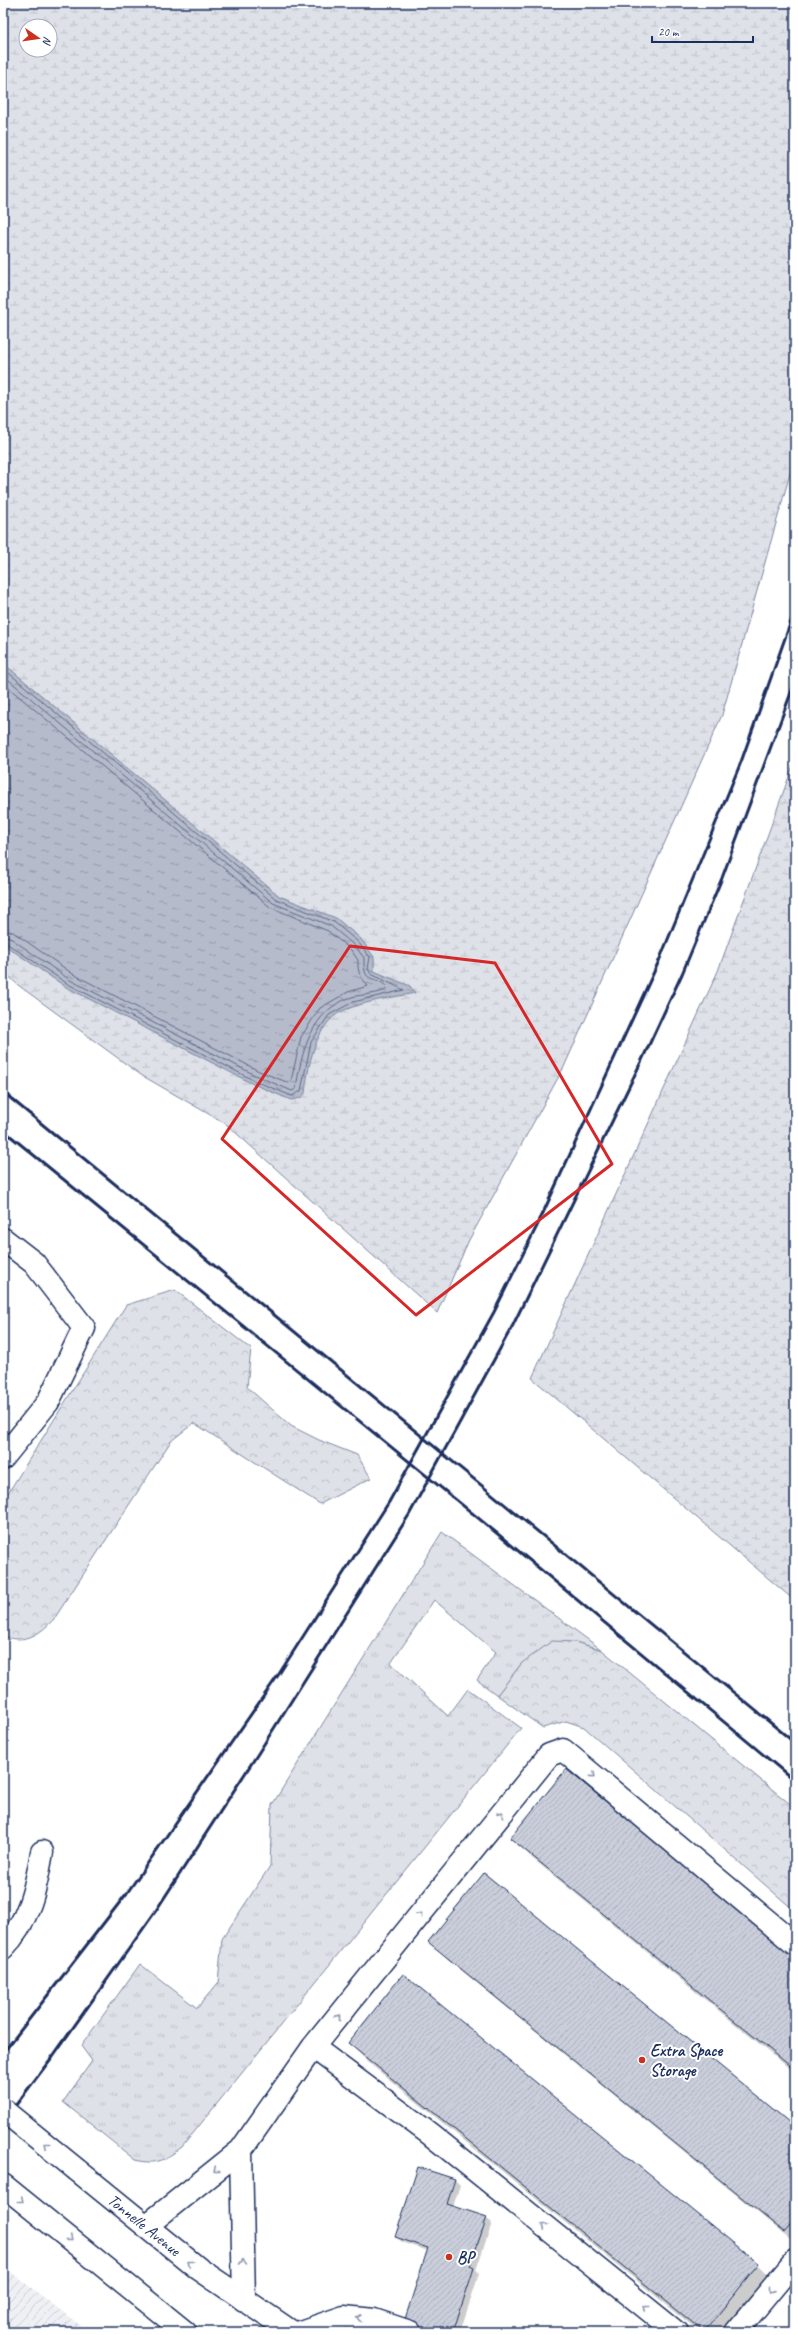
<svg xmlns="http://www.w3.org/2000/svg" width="798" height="2335" font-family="Caveat,sans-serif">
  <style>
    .industrial { fill: url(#industrial-furrows) }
    .grass { fill: url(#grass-tufts); stroke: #7c88a2 }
    .forest { fill: url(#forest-crowns); stroke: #7c88a2 }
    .wetland { fill: url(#wetland-marsh); stroke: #7c88a2; fill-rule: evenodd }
    .water { fill: url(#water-ripples); stroke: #77839f }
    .shadow { fill: #0003 }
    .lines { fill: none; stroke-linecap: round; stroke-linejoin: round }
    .shore { stroke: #596789; stroke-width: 1 }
    .building { fill: url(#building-hatch); stroke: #1b2f5e }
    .minor-casing { stroke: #1b2f5e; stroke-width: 25 }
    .highway-casing { stroke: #1b2f5e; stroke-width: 25 }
    .minor { stroke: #fff; stroke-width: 22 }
    .highway { stroke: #fff; stroke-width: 22 }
    .rail { stroke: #1b2f5e; stroke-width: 3 }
    .highway-bridge-casing { stroke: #1b2f5e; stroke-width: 25; stroke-linecap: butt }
    .highway-bridge { stroke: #fff; stroke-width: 22 }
    .oneway { stroke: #8d97ae }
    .marked { fill: none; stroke: #d62828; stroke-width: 3; stroke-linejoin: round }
    .poi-dot { fill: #c8321e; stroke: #fff; stroke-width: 1.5 }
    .labels { text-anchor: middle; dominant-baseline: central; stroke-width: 4; stroke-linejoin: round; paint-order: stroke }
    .poi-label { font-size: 17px; font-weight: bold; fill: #1b2f5e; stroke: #fff; text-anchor: start }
    .street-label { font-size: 17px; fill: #1b2f5e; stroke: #fff }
  </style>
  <defs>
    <pattern id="industrial-furrows" width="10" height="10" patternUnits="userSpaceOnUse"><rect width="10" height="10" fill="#eff0f4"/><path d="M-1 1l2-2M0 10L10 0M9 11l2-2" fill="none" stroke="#ccced4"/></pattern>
    <pattern id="grass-tufts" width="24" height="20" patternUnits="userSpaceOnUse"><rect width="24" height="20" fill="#dee1e7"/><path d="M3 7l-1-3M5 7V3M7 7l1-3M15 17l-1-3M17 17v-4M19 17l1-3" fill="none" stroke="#bec1c9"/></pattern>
    <pattern id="forest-crowns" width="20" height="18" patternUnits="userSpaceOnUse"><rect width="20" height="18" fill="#dee1e7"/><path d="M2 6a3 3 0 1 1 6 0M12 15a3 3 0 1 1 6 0" fill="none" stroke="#bec1c9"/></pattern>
    <pattern id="wetland-marsh" width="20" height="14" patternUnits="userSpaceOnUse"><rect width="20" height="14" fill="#dee1e7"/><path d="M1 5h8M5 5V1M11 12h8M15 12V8" fill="none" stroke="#bec1c9"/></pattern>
    <pattern id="water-ripples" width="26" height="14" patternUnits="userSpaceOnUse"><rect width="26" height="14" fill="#b5bbca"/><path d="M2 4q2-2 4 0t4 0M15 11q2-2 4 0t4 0" fill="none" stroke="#9298a7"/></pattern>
    <pattern id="building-hatch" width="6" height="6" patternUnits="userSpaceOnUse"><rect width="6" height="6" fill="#caceda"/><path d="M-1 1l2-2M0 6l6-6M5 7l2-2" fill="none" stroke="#adb1be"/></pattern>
  </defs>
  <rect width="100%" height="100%" fill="#fff"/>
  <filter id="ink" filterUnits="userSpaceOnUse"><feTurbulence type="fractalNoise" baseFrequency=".025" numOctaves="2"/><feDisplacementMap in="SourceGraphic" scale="8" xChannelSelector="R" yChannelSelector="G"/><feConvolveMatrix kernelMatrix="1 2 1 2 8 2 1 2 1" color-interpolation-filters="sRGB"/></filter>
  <g filter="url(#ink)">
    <path class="industrial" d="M3 2266 47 2300 89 2332H3Z"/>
    <path class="grass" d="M442 1532 602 1650 575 1642 522 1663 497 1695 477 1680 496 1652 434 1600 391 1663 448 1716 468 1689 521 1728 182 2147C163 2161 158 2165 135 2160L63 2102 92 2061 81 2046 140 1964 197 2008 218 1983 222 1939 270 1866 272 1805Z"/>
    <path class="forest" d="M175 1290 251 1349 247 1387 291 1426 319 1440 357 1455 371 1478 320 1504 194 1423 171 1441 54 1619C39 1635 25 1644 3 1636V1501L126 1305Z
      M552 1641 575 1642 602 1650 795 1808V1911L584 1727 566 1721 543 1728 497 1695 522 1663Z"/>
    <path class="wetland" d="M3 3H795V456L722 715 564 1067 469 1240 437 1313 226 1124 141 1075 18 985 3 971ZM26 26H50V50H26Z
      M795 760V1601L532 1378 718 971Z"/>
    <path class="water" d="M3 663 279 896 336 918 361 939 374 957V971L410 986 415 993C395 997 344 1004 331 1019 313 1038 308 1068 305 1093L301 1098 291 1100 253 1084 66 987 3 944Z"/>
    <path class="shadow" d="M512 1838 795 1957V2073L532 1858Z
      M430 1941 795 2128V2243L450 1961Z
      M403 1976 758 2265 778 2285 740 2332H700L369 2063 349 2043Z
      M455 2180 460 2185 453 2207 486 2218 492 2223 476 2270 479 2274 460 2332H414L428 2251 402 2242 396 2237Z"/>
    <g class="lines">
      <path class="shore" d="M3 668 276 899 334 922 358 942 370 957 368 969 371 974 404 990 353 1002 329 1015 311 1042 301 1091 292 1096 255 1081 68 984 3 941
        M3 675 273 903 331 926 355 946 364 958C363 987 375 973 388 988 380 995 362 994 352 997 312 1009 301 1052 296 1089L292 1091 257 1076 70 980 9 937 3 936
        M3 683 270 907 328 931 351 950 358 960C357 973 361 977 368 986L348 992 320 1008 301 1037 291 1081 289 1083 259 1071 73 974 13 932 3 930"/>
    </g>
    <path class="building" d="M566 1769 795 1956V2070L510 1838Z
      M484 1873 795 2127V2219L784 2232 428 1942Z
      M403 1974 759 2264 704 2332 348 2043Z
      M418 2167 455 2179 447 2204 487 2217 470 2266 474 2268 453 2332H423L403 2325 428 2248 395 2237Z
      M3 2325 13 2332H3Z"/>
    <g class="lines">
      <defs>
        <path id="minor" d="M3 1239 34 1263 84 1328 48 1402 3 1458
          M3 1948C29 1922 36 1887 42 1852
          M313 2047 430 2134 676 2332
          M241 2150 313 2047 549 1755 563 1750 795 1944
          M146 2226 241 2150 244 2301
          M300 2332 344 2317 374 2320 410 2332
          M736 2332 795 2261"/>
        <path id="highway" d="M77 2170 199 2269 292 2332
          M3 2185 185 2332"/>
      </defs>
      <use href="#minor" class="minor-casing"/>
      <use href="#highway" class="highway-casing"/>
      <use href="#minor" class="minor"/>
      <use href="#highway" class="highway"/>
      <path class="rail" d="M3 1092 795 1743
        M3 1130 499 1535 795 1781
        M3 2053 127 1893 279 1674 389 1502 494 1312 537 1226 659 961 741 762 795 610
        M3 2122 53 2056 155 1912 259 1752 409 1515 513 1325 642 1060 682 974 722 878 795 682"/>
      <defs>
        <path id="highway-bridge" d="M3 2110 77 2170"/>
      </defs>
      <use href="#highway-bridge" class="highway-bridge-casing"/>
      <use href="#highway-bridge" class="highway-bridge"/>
    </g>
    <defs><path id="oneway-chevron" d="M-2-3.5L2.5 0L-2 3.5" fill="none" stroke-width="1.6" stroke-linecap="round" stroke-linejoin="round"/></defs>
    <g class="oneway">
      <use href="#oneway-chevron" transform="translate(593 1775) rotate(40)"/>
      <use href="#oneway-chevron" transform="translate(501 1814) rotate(-51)"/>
      <use href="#oneway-chevron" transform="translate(420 1915) rotate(-51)"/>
      <use href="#oneway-chevron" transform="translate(338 2017) rotate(-51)"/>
      <use href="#oneway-chevron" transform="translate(46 2145) rotate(-141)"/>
      <use href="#oneway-chevron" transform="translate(216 2170) rotate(141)"/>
      <use href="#oneway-chevron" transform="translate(21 2200) rotate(39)"/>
      <use href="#oneway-chevron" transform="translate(544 2226) rotate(-141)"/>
      <use href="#oneway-chevron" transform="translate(70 2239) rotate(39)"/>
      <use href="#oneway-chevron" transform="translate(243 2262) rotate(-91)"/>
      <use href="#oneway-chevron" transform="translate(190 2263) rotate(-141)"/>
      <use href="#oneway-chevron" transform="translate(770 2291) rotate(129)"/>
      <use href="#oneway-chevron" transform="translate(646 2308) rotate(-141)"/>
      <use href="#oneway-chevron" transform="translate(359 2318) rotate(-174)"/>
    </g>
  </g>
  <path class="marked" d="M350 946 495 963 612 1164 416 1315 222 1139Z"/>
  <g class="poi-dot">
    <circle cx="642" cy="2060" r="4"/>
    <circle cx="449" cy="2257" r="4"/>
  </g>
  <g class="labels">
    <g class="poi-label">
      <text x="650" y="2050">Extra Space<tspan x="650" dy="20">Storage</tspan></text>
      <text x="457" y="2257">BP</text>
    </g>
    <g class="street-label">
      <text transform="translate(144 2225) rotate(39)">Tonnelle Avenue</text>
    </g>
  </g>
  <rect width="798" height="2335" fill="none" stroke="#fff" stroke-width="16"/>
  <rect x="8" y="8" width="782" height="2319" fill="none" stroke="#1b2f5e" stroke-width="1.5" filter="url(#ink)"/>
  <g transform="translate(38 38) rotate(103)"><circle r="19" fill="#ffffff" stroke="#a4acbf"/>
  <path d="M0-3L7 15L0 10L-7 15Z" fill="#c8321e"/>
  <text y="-6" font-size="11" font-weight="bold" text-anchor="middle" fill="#1b2f5e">N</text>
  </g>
  <path d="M652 36v6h101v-6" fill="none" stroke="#1b2f5e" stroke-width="2"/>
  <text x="658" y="36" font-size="12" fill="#1b2f5e" stroke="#ffffff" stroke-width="3" paint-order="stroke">20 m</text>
</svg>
